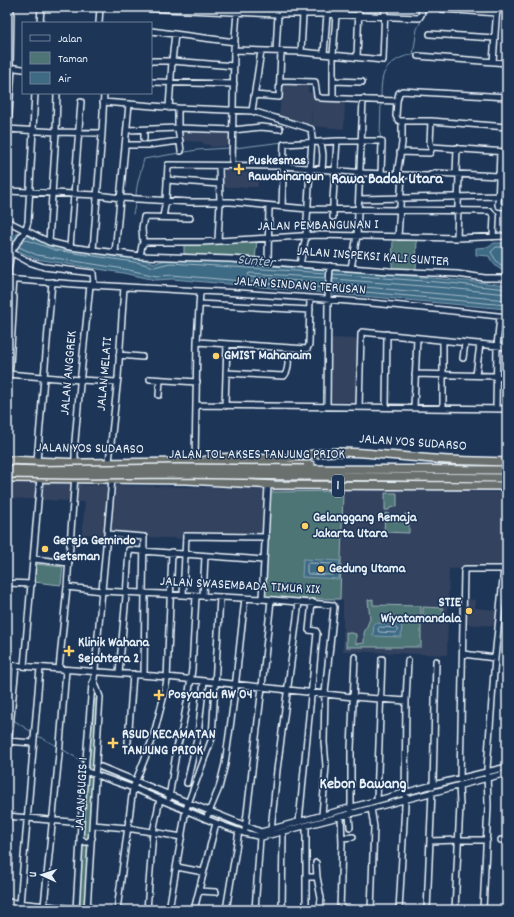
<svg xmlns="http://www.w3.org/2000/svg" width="514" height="917" font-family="Dekko,sans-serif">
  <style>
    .built { fill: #33425f }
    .green { fill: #4e7476; stroke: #9bb2b7 }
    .water { fill: #3e6a84; stroke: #82a0b2 }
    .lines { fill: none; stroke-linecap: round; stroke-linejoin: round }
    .shore { stroke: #a4bbca; stroke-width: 1 }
    .stream { stroke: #82a0b2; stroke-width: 1 }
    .river { stroke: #3e6a84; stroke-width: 7 }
    .minor-casing { stroke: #e8f1f8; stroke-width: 8 }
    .highway-casing { stroke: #e8f1f8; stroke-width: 10 }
    .minor { stroke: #1d3557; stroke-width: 5 }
    .highway { stroke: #6b706d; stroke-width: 7 }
    .highway-bridge-casing { stroke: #e8f1f8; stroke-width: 10; stroke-linecap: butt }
    .highway-bridge { stroke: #6b706d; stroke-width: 7 }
    .poi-dot { fill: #ffd166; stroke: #1d3557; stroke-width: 1.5 }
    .labels { text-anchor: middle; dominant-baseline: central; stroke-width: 3; stroke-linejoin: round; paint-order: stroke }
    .shield { fill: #1d3557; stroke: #abb9c8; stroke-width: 1 }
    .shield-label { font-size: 13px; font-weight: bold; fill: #e8f1f8 }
    .poi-label { font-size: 14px; font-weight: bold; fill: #e8f1f8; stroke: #1d3557; text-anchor: start }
    .street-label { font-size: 14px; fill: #e8f1f8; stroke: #1d3557 }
    .water-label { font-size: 15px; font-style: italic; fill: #acc2cf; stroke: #1d3557 }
    .quarter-label { font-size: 16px; font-weight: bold; fill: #e8f1f8; stroke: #1d3557 }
  </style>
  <rect width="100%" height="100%" fill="#1d3557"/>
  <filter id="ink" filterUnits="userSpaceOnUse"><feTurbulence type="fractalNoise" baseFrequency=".025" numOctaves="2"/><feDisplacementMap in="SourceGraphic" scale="8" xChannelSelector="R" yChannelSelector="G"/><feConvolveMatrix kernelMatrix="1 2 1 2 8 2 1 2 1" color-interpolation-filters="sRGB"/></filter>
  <g filter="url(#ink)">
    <path class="built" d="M282 81 309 82 308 92 315 94V100L345 101 344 129 312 126V106L311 127 279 118Z
      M180 129 231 130 230 146 211 147 210 145 203 144V142L184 141V135H180Z
      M225 169 254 173 253 180H258V187H222V180L224 179Z
      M329 338 358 339V403L327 402Z
      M7 480 85 485 507 492V567L449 569 447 655 343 651V600L268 595 270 543 82 534 85 502 7 498Z
      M465 599 476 600 475 608 496 610 495 626 463 624Z"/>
    <path class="green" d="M393 238 417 239 416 271 392 270Z
      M257 240 255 260 184 254V243Z
      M343 491 340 599 264 598 268 492Z
      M385 493H397V506L390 508 389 510H385Z
      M385 513 389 514 390 518 394 521C399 521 404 519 405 514H409V533L384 532Z
      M35 564 63 567 61 585 34 582Z
      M373 599V605L421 606V647H346V632L356 634V644L364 643V633L370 619 368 600Z
      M423 607 443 608V618L423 617Z
      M97 697 85 910H78L86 793 94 702Z"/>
    <path class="water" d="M18 232 55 246 141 259 155 263 169 259C282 265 395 274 507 285V309L172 279 156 280 123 273 36 259 9 247Z
      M494 243H507V272C499 270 492 264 489 256L476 255V248L489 247Z
      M303 559 340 561 339 579 302 577Z
      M374 623 402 624 401 637 373 636Z"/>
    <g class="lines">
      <path class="shore" d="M24 239 55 250 140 263 154 267 170 263 326 273
        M19 247 37 255 124 269 157 276 172 275 325 288
        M507 247H496L491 252C495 259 498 265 507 268
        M333 274 449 283 507 289
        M333 279 448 288 507 294
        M325 283 250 277 248 274 250 273 326 278
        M332 284 507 300
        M332 289 507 305
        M309 563 334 564 336 566 335 573 333 575 308 574 307 572V565Z
        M380 627 396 628 398 631 396 633 379 632 378 629Z"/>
      <path class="stream" d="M381 99C381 92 381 80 384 73 389 63 402 55 413 55L417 29 423 17
        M364 138 375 139
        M314 139H333
        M342 139 359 138
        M380 139 381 102
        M288 141 311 139
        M235 148 283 142
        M136 197C136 184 141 172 144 159L197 150 229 148
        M133 214 136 201
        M12 719 33 733
        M36 735 57 746
        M62 749 83 762
        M88 764 94 767
        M98 770 133 783
        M490 774 507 770
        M137 785 168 798
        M407 796 485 776
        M170 799 184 805
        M189 807 206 814
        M353 810 404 796
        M209 815 244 828
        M308 822 350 811
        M247 830 255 833"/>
      <path class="river" d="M7 234 23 243"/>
      <defs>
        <path id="minor" d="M118 7 276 14H322L419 18 421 15 423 7
          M276 7V14
          M442 9 497 13
          M298 13 299 7
          M40 23 41 7
          M99 23 100 7
          M151 31 235 42
          M430 34 495 38
          M234 50 301 52 383 60 385 7
          M276 51 278 14
          M301 52 303 14
          M324 54 327 14
          M418 56 507 63
          M357 57 359 7
          M151 61H172L234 66
          M493 62 497 7
          M8 67 23 69
          M10 68 11 7
          M280 81 315 82 317 96 321 98 397 101 399 93 402 91 507 97
          M333 81 362 82
          M151 82 234 84
          M254 95 279 97 281 52
          M333 98V55L336 15
          M397 101 396 116 398 120 400 121H431L507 127
          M103 102 178 108 252 111 311 129 312 138 306 236 300 264
          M169 108 172 61 175 34
          M178 108V128L181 151
          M252 111 261 51
          M431 121 430 143 432 147 507 152
          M7 129 56 132 102 133
          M127 130 178 128 233 130 261 127 280 129
          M144 139V130
          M320 142C324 150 323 159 322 169
          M7 144 12 68
          M125 145H148L180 141
          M400 152 429 153H430L432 147
          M500 152 498 205 499 206 507 207
          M232 166 234 50 237 12
          M456 174 457 148
          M397 175 402 143V121
          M167 180 219 184
          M7 191 97 195 121 198 190 202H231L308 209 490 211 494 216 493 237
          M359 199 498 196
          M282 207 284 144 337 141H381L382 142 381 174
          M163 217 166 200 168 165 284 166 364 173 404 175 428 176 435 173 499 176
          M333 217V199L337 141
          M7 221 49 242 70 247 140 256 231 259 389 271 457 274 485 278H507
          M398 237 402 175
          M457 238 459 175
          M218 241 220 202 219 166
          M49 242 56 132 57 93
          M143 243 142 228 144 217 190 218
          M70 247 81 102
          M7 250 29 262 44 267 93 273 94 285
          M93 250 102 133 104 93
          M115 253 129 104
          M140 256 142 245 145 242H202L317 235 457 238 507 236
          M268 262 269 206
          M351 268 357 236 363 99
          M7 277 11 252 25 231 28 222 35 93
          M7 279C71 285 136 287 200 291 303 296 405 305 507 317
          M11 296 12 294 13 279
          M199 304 310 310
          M7 339 9 322
          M197 342 307 349 309 345 310 298
          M119 355 142 357
          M463 358 465 343
          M226 373 284 376C290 370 288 356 288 348
          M7 374 80 380 117 382
          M415 374 497 376
          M7 375 9 374 10 365 14 297 12 294
          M476 375 480 344
          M496 377 507 378
          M150 379 197 382
          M159 395 160 380
          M197 405 507 409
          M225 406 227 344
          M327 407 328 299 330 266
          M359 407 361 334 362 332 507 347
          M386 407 387 334
          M414 407 417 338
          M443 408V341
          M496 408 497 346 500 317
          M37 461 52 282
          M109 462 118 377 124 287
          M195 462 197 342 200 291
          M75 465V441L80 384 90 285
          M107 534 144 537 143 593
          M34 559 69 563
          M7 583 32 584
          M67 587 102 591 262 599 333 605 334 607 325 693 324 742 326 766 322 815
          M183 595 186 536 266 537
          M203 596 205 556
          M262 599 268 485
          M463 654 495 658
          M7 665 167 677 353 697 406 701
          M24 666 40 478
          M59 669 67 587 75 475
          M119 673 126 596 129 550 264 560
          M144 675 145 593
          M7 741 33 743
          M128 742 133 674
          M7 757 16 666
          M101 767 261 832 433 785 507 767
          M85 771 133 788 216 823 244 833 262 837 507 773
          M460 780 464 571 465 569H506
          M187 783 198 734 204 681
          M433 786 436 661
          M169 798 177 747 182 730 189 692 192 669 196 596
          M377 800 382 659
          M351 810V749L355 657
          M349 814 350 827
          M7 816 81 823
          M206 819 219 788 225 764 233 706 245 598
          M299 822 317 633 316 631 309 630 312 602
          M93 825 127 828 182 837
          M306 826V910
          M245 830 262 687 271 600
          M271 830 277 770 299 602
          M80 838 85 842H88L92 838
          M342 838 353 837
          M501 840H507
          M430 841 459 840H487
          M7 853 9 859 7 871
          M177 867 203 872
          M307 877H317L316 863
          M317 877 321 898 320 908
          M199 891 216 892
          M7 902 76 909
          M20 904 40 668
          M44 906 60 744 66 670
          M76 910 81 823 92 684 94 680 112 479
          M87 910 100 697 94 680
          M117 910 133 788 153 738 164 695 167 680 172 552
          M147 910 153 832 160 799
          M169 910 186 809 212 738 220 597
          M194 910 216 823
          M226 910 239 831
          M255 910 260 837
          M282 910 283 832
          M340 910 342 844 341 816
          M343 910 353 909
          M371 910 374 827 371 808
          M399 910 405 805 406 700 408 661
          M427 910 432 792
          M455 910 460 805 459 785
          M483 910 488 806 487 769 495 658 504 569"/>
        <path id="highway" d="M7 460 82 463 200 462C221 454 251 459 273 459 294 459 315 452 337 452 365 452 393 456 422 458 450 461 479 461 507 462
          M201 462 211 464 311 465
          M304 469 507 470
          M304 476 507 478
          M7 478 187 480 275 485 507 486"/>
      </defs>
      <use href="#minor" class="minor-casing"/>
      <use href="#highway" class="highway-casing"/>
      <use href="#minor" class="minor"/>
      <use href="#highway" class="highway"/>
      <defs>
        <path id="highway-bridge" d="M7 469 39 470 179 468 304 469
          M7 474 75 475 175 474 304 476"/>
      </defs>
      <use href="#highway-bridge" class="highway-bridge-casing"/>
      <use href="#highway-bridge" class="highway-bridge"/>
    </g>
  </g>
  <g class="poi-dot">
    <path d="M237 163h4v4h4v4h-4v4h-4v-4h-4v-4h4z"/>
    <circle cx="216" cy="356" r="4"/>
    <circle cx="305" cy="526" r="4"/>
    <circle cx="45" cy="549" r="4"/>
    <circle cx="321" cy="569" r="4"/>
    <circle cx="469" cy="611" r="4"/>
    <path d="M67 645h4v4h4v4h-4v4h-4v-4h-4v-4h4z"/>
    <path d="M157 689h4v4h4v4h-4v4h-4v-4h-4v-4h4z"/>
    <path d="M111 737h4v4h4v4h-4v4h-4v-4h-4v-4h4z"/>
  </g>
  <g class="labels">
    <rect class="shield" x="332" y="475" width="12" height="22" rx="3"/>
    <g class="shield-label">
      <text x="338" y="486">1</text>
    </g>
    <g class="poi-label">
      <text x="248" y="161">Puskesmas<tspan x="248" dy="16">Rawabinangun</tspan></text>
      <text x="224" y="356">GMIST Mahanaim</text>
      <text x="313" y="518">Gelanggang Remaja<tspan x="313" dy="16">Jakarta Utara</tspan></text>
      <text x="53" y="541">Gereja Gemindo<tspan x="53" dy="16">Getsman</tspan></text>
      <text x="329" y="569">Gedung Utama</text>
      <text x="461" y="603" text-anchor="end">STIE<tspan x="461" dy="16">Wiyatamandala</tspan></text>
      <text x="78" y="643">Klinik Wahana<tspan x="78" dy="16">Sejahtera 2</tspan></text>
      <text x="168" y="695">Posyandu RW 04</text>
      <text x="122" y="735">RSUD KECAMATAN<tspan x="122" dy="16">TANJUNG PRIOK</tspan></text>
    </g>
    <g class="street-label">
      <text transform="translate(318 226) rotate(-1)">JALAN PEMBANGUNAN I</text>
      <text transform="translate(373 257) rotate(4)">JALAN INSPEKSI KALI SUNTER</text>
      <text transform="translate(300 286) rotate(4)">JALAN SINDANG TERUSAN</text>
      <text transform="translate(69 373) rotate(-85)">JALAN ANGGREK</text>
      <text transform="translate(105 374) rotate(-85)">JALAN MELATI</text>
      <text transform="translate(413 443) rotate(4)">JALAN YOS SUDARSO</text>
      <text transform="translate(90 449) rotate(1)">JALAN YOS SUDARSO</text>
      <text x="257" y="455">JALAN TOL AKSES TANJUNG PRIOK</text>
      <text transform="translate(240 586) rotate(3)">JALAN SWASEMBADA TIMUR XIX</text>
      <text transform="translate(82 794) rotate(-87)">JALAN BUGIS 1</text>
    </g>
    <g class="water-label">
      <text transform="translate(256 262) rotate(5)">Sunter</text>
    </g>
    <g class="quarter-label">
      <text x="387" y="179">Rawa Badak Utara</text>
      <text x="363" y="784">Kebon Bawang</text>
    </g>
  </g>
  <rect width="514" height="917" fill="none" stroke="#1d3557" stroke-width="24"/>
  <rect x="12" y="12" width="490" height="893" fill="none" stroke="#e8f1f8" stroke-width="1.5" filter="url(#ink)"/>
  <rect x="22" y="22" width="130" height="72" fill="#1d3557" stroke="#6e8097"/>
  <rect x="30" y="35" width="20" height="6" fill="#1d3557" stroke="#6e8097"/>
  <text x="58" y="42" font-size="12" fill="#e8f1f8">Jalan</text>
  <rect x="30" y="52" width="20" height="12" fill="#4e7476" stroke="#6e8097"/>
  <text x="58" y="62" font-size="12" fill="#e8f1f8">Taman</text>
  <rect x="30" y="72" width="20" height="12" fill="#3e6a84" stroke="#6e8097"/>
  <text x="58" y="82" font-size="12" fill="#e8f1f8">Air</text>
  <g transform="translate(42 875) rotate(273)" stroke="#1d3557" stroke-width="3" paint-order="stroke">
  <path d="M0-3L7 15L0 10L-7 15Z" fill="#e8f1f8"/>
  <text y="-6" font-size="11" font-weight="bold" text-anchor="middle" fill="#e8f1f8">U</text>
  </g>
</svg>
